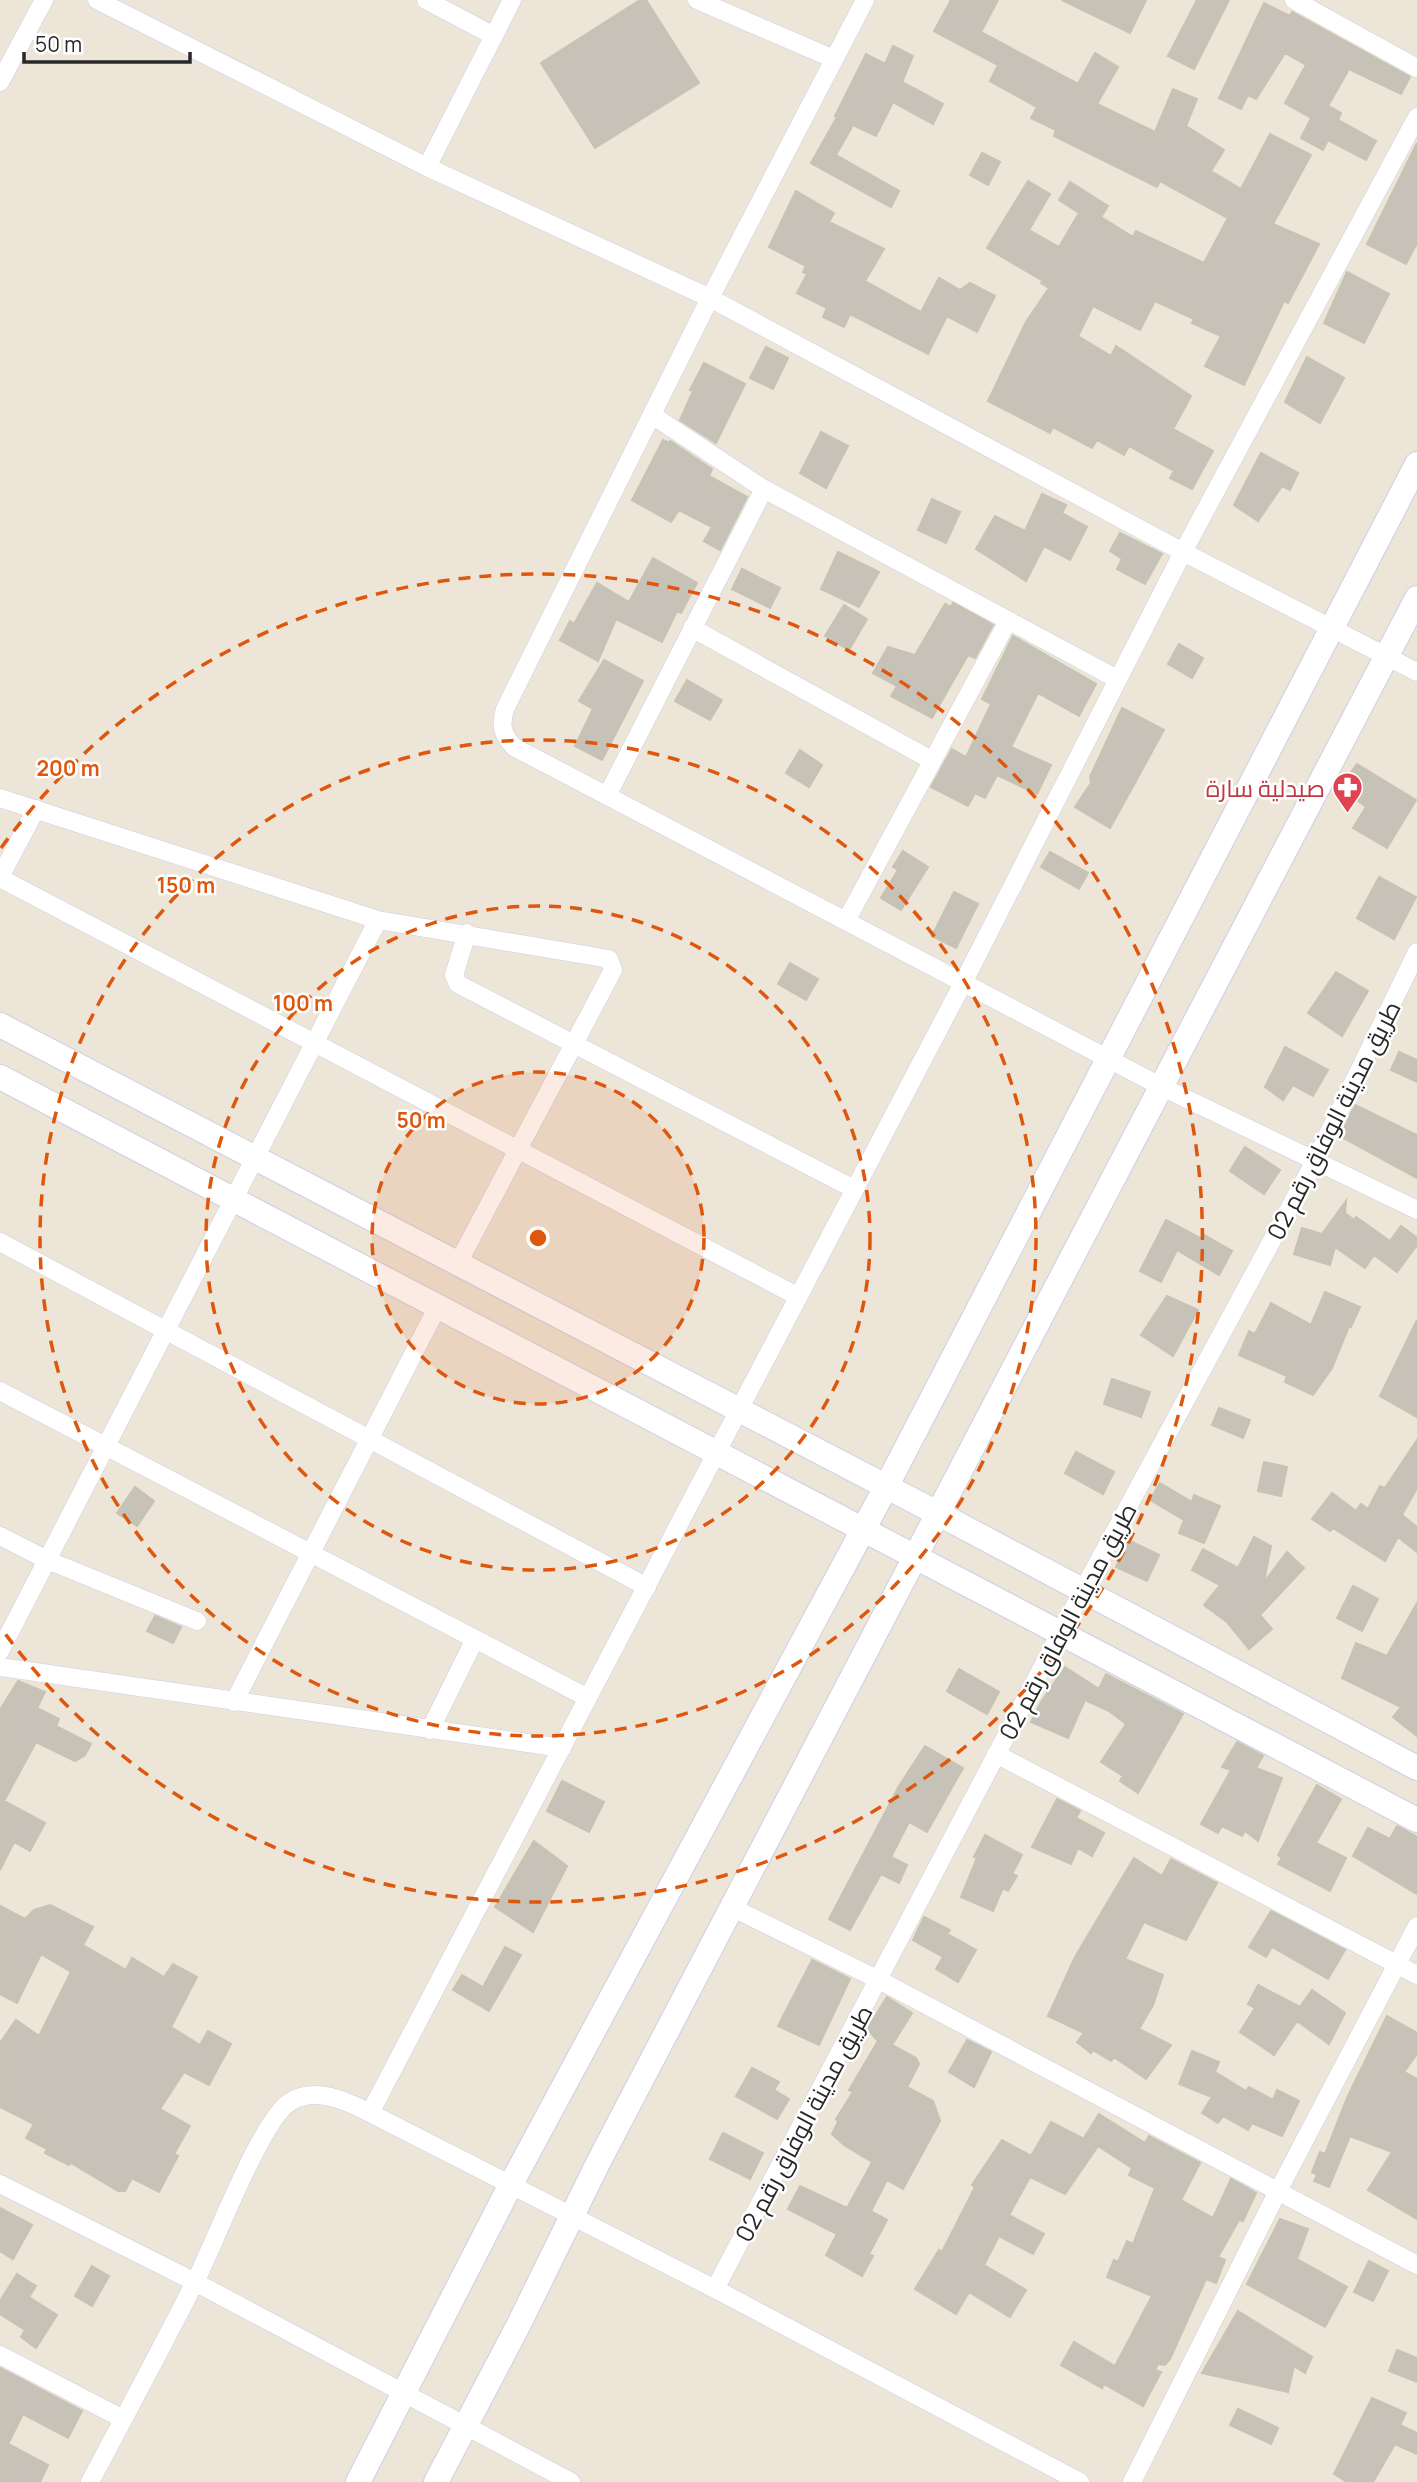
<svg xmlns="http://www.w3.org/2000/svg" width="1417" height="2482" font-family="Manrope,Cairo,sans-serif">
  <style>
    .building { fill: #c7c2b8; stroke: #c7c2b2; stroke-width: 2 }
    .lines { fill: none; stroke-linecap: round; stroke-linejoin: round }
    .street-casing { stroke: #cdcfe3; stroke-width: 19 }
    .secondary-casing { stroke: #cdcfe3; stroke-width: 26 }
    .street { stroke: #fff; stroke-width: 18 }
    .secondary { stroke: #fff; stroke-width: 24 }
    .ring { fill: none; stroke: #de570d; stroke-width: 3.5; stroke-dasharray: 12 9 }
    .labels { text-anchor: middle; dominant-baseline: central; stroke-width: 5; stroke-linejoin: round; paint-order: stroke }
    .health-label { font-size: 24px; fill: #be3a42; stroke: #fff; text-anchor: end }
    .street-label { font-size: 24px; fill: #282828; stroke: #fff }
    .centre { fill: #de570d; stroke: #fff; stroke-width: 3.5 }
    .ring-label { font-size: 21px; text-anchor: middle; font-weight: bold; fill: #de570d; stroke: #fff; stroke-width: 5; stroke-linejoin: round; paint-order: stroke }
  </style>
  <rect width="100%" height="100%" fill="#ece5d8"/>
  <path class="building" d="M640 0H646L699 83 595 148 541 63Z
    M951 0H998L981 32 1078 84 1095 53 1118 67 1097 104 1155 132 1173 89 1197 99 1186 126 1224 150 1211 171 1241 189 1270 134 1311 155 1273 224 1319 244 1288 303 1284 301 1244 385 1205 366 1221 336 1192 323 1194 319 1155 301 1140 330 1093 306 1078 336 1111 356 1116 346 1191 396 1173 429 1213 451 1192 489 1170 478 1174 471 1129 446 1124 455 1097 440 1092 448 1053 427 1050 433 988 401 1026 322 1049 288 1041 283 1043 281 987 248 1028 181 1050 194 1029 230 1059 247 1079 213 1059 200 1070 182 1108 206 1101 217 1133 237 1136 231 1204 263 1228 218 1160 181 1157 187 1054 136 1056 130 1031 118 1037 107 990 81 998 65 934 31Z
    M1062 0H1146L1130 33Z
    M1197 0H1229L1194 69 1168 56Z
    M1264 3 1290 16 1292 12 1410 77 1401 94 1349 69 1328 106 1341 113 1338 120 1376 141 1366 160 1328 140 1323 150 1301 138 1311 118 1285 103 1306 65 1285 53 1256 99 1248 95 1241 109 1219 98Z
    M893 46 913 56 902 82 943 104 933 124 893 102 876 136 853 125 836 155 899 191 891 207 811 163 837 117 835 116 866 54 885 64Z
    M1417 143V243L1406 264 1367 244Z
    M982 153 1000 162 988 185 970 175Z
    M796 191 834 213 829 222 884 249 865 281 921 312 939 278 960 290 970 283 995 296 977 332 947 316 928 354 850 314 844 327 823 317 827 308 797 293 807 274 803 272 806 266 769 247Z
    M1347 272 1389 294 1364 343 1324 323Z
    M766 347 788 358 773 389 750 378Z
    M1307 357 1344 378 1320 423 1285 402Z
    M704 363 745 384 716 443 680 420 693 391 690 390Z
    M821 432 848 446 826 488 800 473Z
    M663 440 669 443 670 441 712 469 709 476 747 497 720 550 704 541 712 527 679 510 671 522 632 500Z
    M1261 453 1298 473 1290 490 1282 486 1258 521 1234 505Z
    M1042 494 1066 505 1062 513 1087 527 1070 560 1044 546 1026 581 976 549 995 516 1025 531Z
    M932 499 960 512 946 543 918 530Z
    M1120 533 1162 554 1145 584 1117 569 1122 559 1110 551Z
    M838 552 879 572 859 607 821 589Z
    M653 558 697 583 681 613 677 611 662 642 616 619 598 661 560 640 570 621 574 624 597 583 629 602Z
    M742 569 780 588 770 608 732 589Z
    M953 603 993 625 975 658 968 655 932 718 891 696 897 686 873 673 888 647 915 655 945 604 951 607Z
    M844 605 867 619 849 650 825 636Z
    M1013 636 1096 684 1079 716 1038 693 1011 747 1051 765 1037 794 997 775 985 798 975 793 968 806 931 787 952 749 966 757 991 704 982 699Z
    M1179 644 1203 658 1192 678 1168 664Z
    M604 660 643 681 602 760 575 746 593 709 579 701Z
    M687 680 722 700 710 720 675 701Z
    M1122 708 1164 730 1110 828 1075 807 1091 783 1090 777Z
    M800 750 822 765 809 787 786 773Z
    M1357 764 1416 800 1387 848 1353 828 1366 807 1340 787Z
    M903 851 928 867 901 910 881 898 898 870 893 867Z
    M1050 852 1088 873 1079 889 1041 867Z
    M1379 877 1416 897 1394 939 1357 918Z
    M954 892 978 904 956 948 932 936Z
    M790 963 818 979 806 1000 778 984Z
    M1336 972 1368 991 1342 1036 1308 1013Z
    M1285 1047 1328 1070 1313 1096 1293 1085 1283 1100 1265 1087Z
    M1399 1052 1417 1060V1082L1391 1070Z
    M1355 1105 1417 1135V1178L1340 1136Z
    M1245 1147 1280 1170 1264 1194 1230 1171Z
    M1346 1201 1345 1213 1354 1220 1356 1217 1390 1241 1401 1226 1417 1238V1245L1397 1272 1374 1255 1365 1268 1335 1247 1330 1265 1294 1254 1302 1228 1322 1234Z
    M1166 1220 1202 1239 1204 1235 1232 1251 1219 1275 1177 1250 1161 1282 1140 1271Z
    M1325 1292 1360 1307 1351 1327 1349 1326 1332 1368 1313 1395 1285 1382 1287 1376 1239 1355 1249 1331 1255 1334 1271 1303 1311 1325Z
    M1167 1296 1198 1310 1173 1356 1141 1335Z
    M1417 1320V1417L1380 1396Z
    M1112 1379 1150 1392 1141 1417 1104 1404Z
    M1219 1408 1250 1420 1243 1438 1212 1425Z
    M1417 1440V1488L1402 1515 1417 1527V1552L1398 1537 1385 1561 1333 1528 1330 1531 1312 1519 1332 1493 1356 1511 1361 1504 1368 1509 1380 1486 1385 1488Z
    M1076 1452 1114 1472 1103 1494 1065 1473Z
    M1264 1462 1287 1467 1281 1496 1258 1491Z
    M1160 1483 1192 1502 1194 1495 1220 1506 1204 1543 1179 1533 1184 1520 1150 1500Z
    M135 1487 154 1501 137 1526 117 1513Z
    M1254 1537 1271 1546 1264 1582 1287 1552 1304 1568 1260 1615 1272 1629 1249 1649 1227 1622 1204 1605 1220 1585 1192 1570 1203 1549 1238 1568Z
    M1128 1540 1159 1555 1147 1581 1116 1567Z
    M1353 1586 1378 1599 1362 1631 1337 1618Z
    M1417 1603V1736L1393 1717 1401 1707 1342 1678 1356 1643 1387 1656Z
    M155 1616 181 1627 173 1643 147 1631Z
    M1065 1667 1099 1689 1106 1674 1183 1714 1138 1793 1120 1781 1123 1776 1101 1762 1126 1724 1109 1711 1085 1700 1068 1738 1031 1722 1041 1702Z
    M959 1669 999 1692 987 1714 947 1691Z
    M18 1681 45 1692 37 1708 59 1719 56 1726 91 1744 85 1755 75 1761 36 1742 4 1801 45 1823 30 1851 14 1842 0 1870V1710Z
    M1237 1742 1263 1756 1256 1768 1282 1778 1258 1841 1245 1831 1242 1836 1222 1826 1218 1833 1201 1824 1231 1770 1222 1767Z
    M925 1746 963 1768 927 1832 909 1822 891 1857 907 1865 899 1883 881 1874 850 1930 829 1919 899 1786Z
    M562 1781 604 1802 589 1832 547 1811Z
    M1317 1785 1341 1799 1316 1843 1346 1858 1330 1891 1278 1864 1282 1858 1278 1855Z
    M1057 1799 1080 1811 1076 1818 1104 1833 1092 1856 1078 1848 1071 1864 1032 1847Z
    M1397 1826 1417 1837V1894L1353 1856 1368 1828 1390 1839Z
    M985 1835 1022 1855 1012 1874 1017 1876 1008 1891 1003 1888 993 1911 961 1897 977 1858 974 1857Z
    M534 1841 567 1866 533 1932 495 1907Z
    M1134 1858 1162 1876 1171 1859 1217 1883 1186 1940 1144 1922 1125 1959 1163 1975 1153 2005 1139 2029 1171 2045 1146 2079 1114 2057 1111 2061 1093 2050 1091 2053 1077 2042 1084 2033 1048 2016 1075 1957Z
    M50 1905 93 1927 83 1945 126 1970 132 1958 164 1977 173 1964 197 1977 171 2027 200 2045 208 2031 231 2044 209 2085 184 2072 160 2109 190 2126 174 2154 178 2156 159 2192 132 2178 125 2191H118L71 2163 69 2165 45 2153 47 2149 26 2138 34 2124 0 2107V2043L16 2020 39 2036 71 1972 41 1954 17 2003 0 1994V1906L25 1919 34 1910Z
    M1271 1911 1345 1950 1328 1979 1272 1947 1266 1957 1249 1947Z
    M924 1917 950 1930 947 1934 976 1950 958 1982 936 1969 943 1957 913 1940Z
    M505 1947 521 1955 489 2011 453 1990 462 1975 483 1987Z
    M812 1960 850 1979 819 2045 778 2026Z
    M1258 1985 1300 2007 1312 1990 1345 2013 1329 2044 1297 2021 1274 2055 1240 2032 1255 2008 1248 2004Z
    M887 1997 912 2013 892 2045 916 2058 919 2064 907 2087 933 2101 940 2121 903 2189 887 2180 871 2211 887 2220 869 2254 873 2256 862 2276 826 2255 837 2234 788 2209 800 2186 847 2208 868 2170 872 2162 844 2145 832 2134 838 2122 836 2119 853 2092 849 2090 878 2041 867 2029Z
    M1387 2016 1417 2033V2054L1404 2072 1417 2079V2219L1368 2190 1392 2152 1350 2136 1329 2187 1314 2181 1317 2175 1312 2172 1320 2152 1325 2154 1347 2098Z
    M967 2040 991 2052 974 2087 949 2072Z
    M1192 2051 1219 2062 1215 2072 1246 2091 1249 2087 1273 2100 1277 2090 1299 2101 1282 2136 1252 2123 1248 2130 1223 2116 1218 2123 1202 2113 1212 2097 1179 2084Z
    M752 2068 779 2082 774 2090 789 2099 777 2119 736 2096Z
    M1099 2114 1145 2143 1149 2136 1200 2163 1181 2200 1213 2218 1231 2179 1256 2193 1243 2221 1239 2220 1218 2257 1225 2260 1216 2283 1206 2279 1170 2359 1165 2365 1158 2364 1155 2370 1161 2372 1143 2406 1104 2384 1102 2388 1061 2365 1074 2342 1115 2366 1152 2296 1107 2277 1114 2260 1118 2262 1127 2241 1133 2244 1155 2188 1129 2175 1132 2168 1098 2146 1065 2194 1030 2177 1009 2215 1044 2234 1033 2254 999 2236 984 2265 1026 2290 1010 2317 969 2292 956 2314 915 2289 939 2250 942 2252 975 2187 972 2185 1002 2140 1031 2156 1051 2122 1092 2143 1084 2138Z
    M723 2133 763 2153 750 2179 710 2159Z
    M0 2208 32 2225 13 2259 0 2251Z
    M1280 2219 1308 2229 1297 2259 1347 2287 1325 2327 1247 2284Z
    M1369 2261 1388 2271 1373 2301 1354 2292Z
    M92 2266 109 2276 92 2306 75 2296Z
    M17 2274 36 2286 29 2297 57 2315 36 2348 21 2337 25 2330 0 2314V2301Z
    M1238 2311 1312 2357 1305 2373 1294 2366 1288 2392 1202 2373Z
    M1397 2350 1417 2358V2382L1389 2371Z
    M0 2368 82 2411 68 2438 23 2414 8 2444 48 2465 40 2482H0Z
    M1372 2398 1406 2413 1400 2425 1417 2433V2454L1395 2444 1373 2482H1347L1334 2474Z
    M1238 2409 1278 2428 1271 2444 1230 2425Z"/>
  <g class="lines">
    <defs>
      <path id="street" d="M97 0 427 167 710 298 1183 552 1417 672
        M426 0 494 36
        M697 0 834 59
        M865 0 710 298 505 709C500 726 502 734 514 747L1162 1087 1417 1210
        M1294 0 1417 68
        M0 82 44 0
        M427 167 512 0
        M652 415 764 489 1117 679
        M692 628 931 760
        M607 796 764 489
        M0 798 378 920 609 959 613 970 457 1265
        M0 877 36 809
        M0 878 797 1296
        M846 921 1008 621
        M467 933 454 975 458 984 854 1189
        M0 1242 647 1587
        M0 1391 588 1698
        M0 1536 47 1560 197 1621
        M0 1651 378 920
        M0 1667 562 1748
        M234 1702 438 1306
        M430 1730 475 1639
        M996 1754 1417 1975
        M733 1908 879 1980 1417 2265
        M370 2113 963 983 1183 552 1417 117
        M0 2184 195 2282 571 2482
        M715 2289 1082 1592 1316 1159 1417 952
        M0 2355 123 2419
        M90 2482C125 2416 160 2351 194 2284 213 2248 261 2119 290 2102 315 2086 347 2101 370 2113L715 2289 1080 2482
        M1132 2482 1278 2191 1417 1926"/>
      <path id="secondary" d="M0 1025 939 1514 1417 1768
        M0 1077 1417 1820
        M358 2482 510 2186 885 1489 1417 464
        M436 2482 519 2324 598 2163 1417 598"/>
    </defs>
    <use href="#street" class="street-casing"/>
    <use href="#secondary" class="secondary-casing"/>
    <use href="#street" class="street"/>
    <use href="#secondary" class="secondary"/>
  </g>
  <circle cx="538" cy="1238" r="166" fill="#de570d" fill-opacity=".12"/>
  <g class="ring">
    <circle cx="538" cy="1238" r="166"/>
    <circle cx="538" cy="1238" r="332"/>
    <circle cx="538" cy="1238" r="498"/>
    <path d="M1 848A664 664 0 1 1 1 1628"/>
  </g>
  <defs>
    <symbol id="pharmacy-pin" viewBox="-11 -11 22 30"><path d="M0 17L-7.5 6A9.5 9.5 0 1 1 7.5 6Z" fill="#e0444e" stroke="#fff"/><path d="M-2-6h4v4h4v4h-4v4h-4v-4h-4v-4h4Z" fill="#fff"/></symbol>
  </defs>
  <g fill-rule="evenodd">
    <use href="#pharmacy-pin" x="1330" y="770" width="35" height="47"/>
  </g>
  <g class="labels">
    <g class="health-label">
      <text x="1325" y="787">صيدلية سارة</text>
    </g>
    <g class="street-label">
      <text transform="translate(1333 1120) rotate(-63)">طريق مدينة الوفاق رقم 02</text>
      <text transform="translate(1067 1621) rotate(-62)">طريق مدينة الوفاق رقم 02</text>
      <text transform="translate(803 2123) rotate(-62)">طريق مدينة الوفاق رقم 02</text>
    </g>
  </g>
  <circle cx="538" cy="1238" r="10" class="centre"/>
  <g class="ring-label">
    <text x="68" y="776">200 m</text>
    <text x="186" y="893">150 m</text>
    <text x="303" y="1011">100 m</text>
    <text x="421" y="1128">50 m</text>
  </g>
  <path d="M24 52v10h166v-10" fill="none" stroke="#282828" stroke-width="3.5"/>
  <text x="35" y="52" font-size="21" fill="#282828" stroke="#ffffff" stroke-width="5" paint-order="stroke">50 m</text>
</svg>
